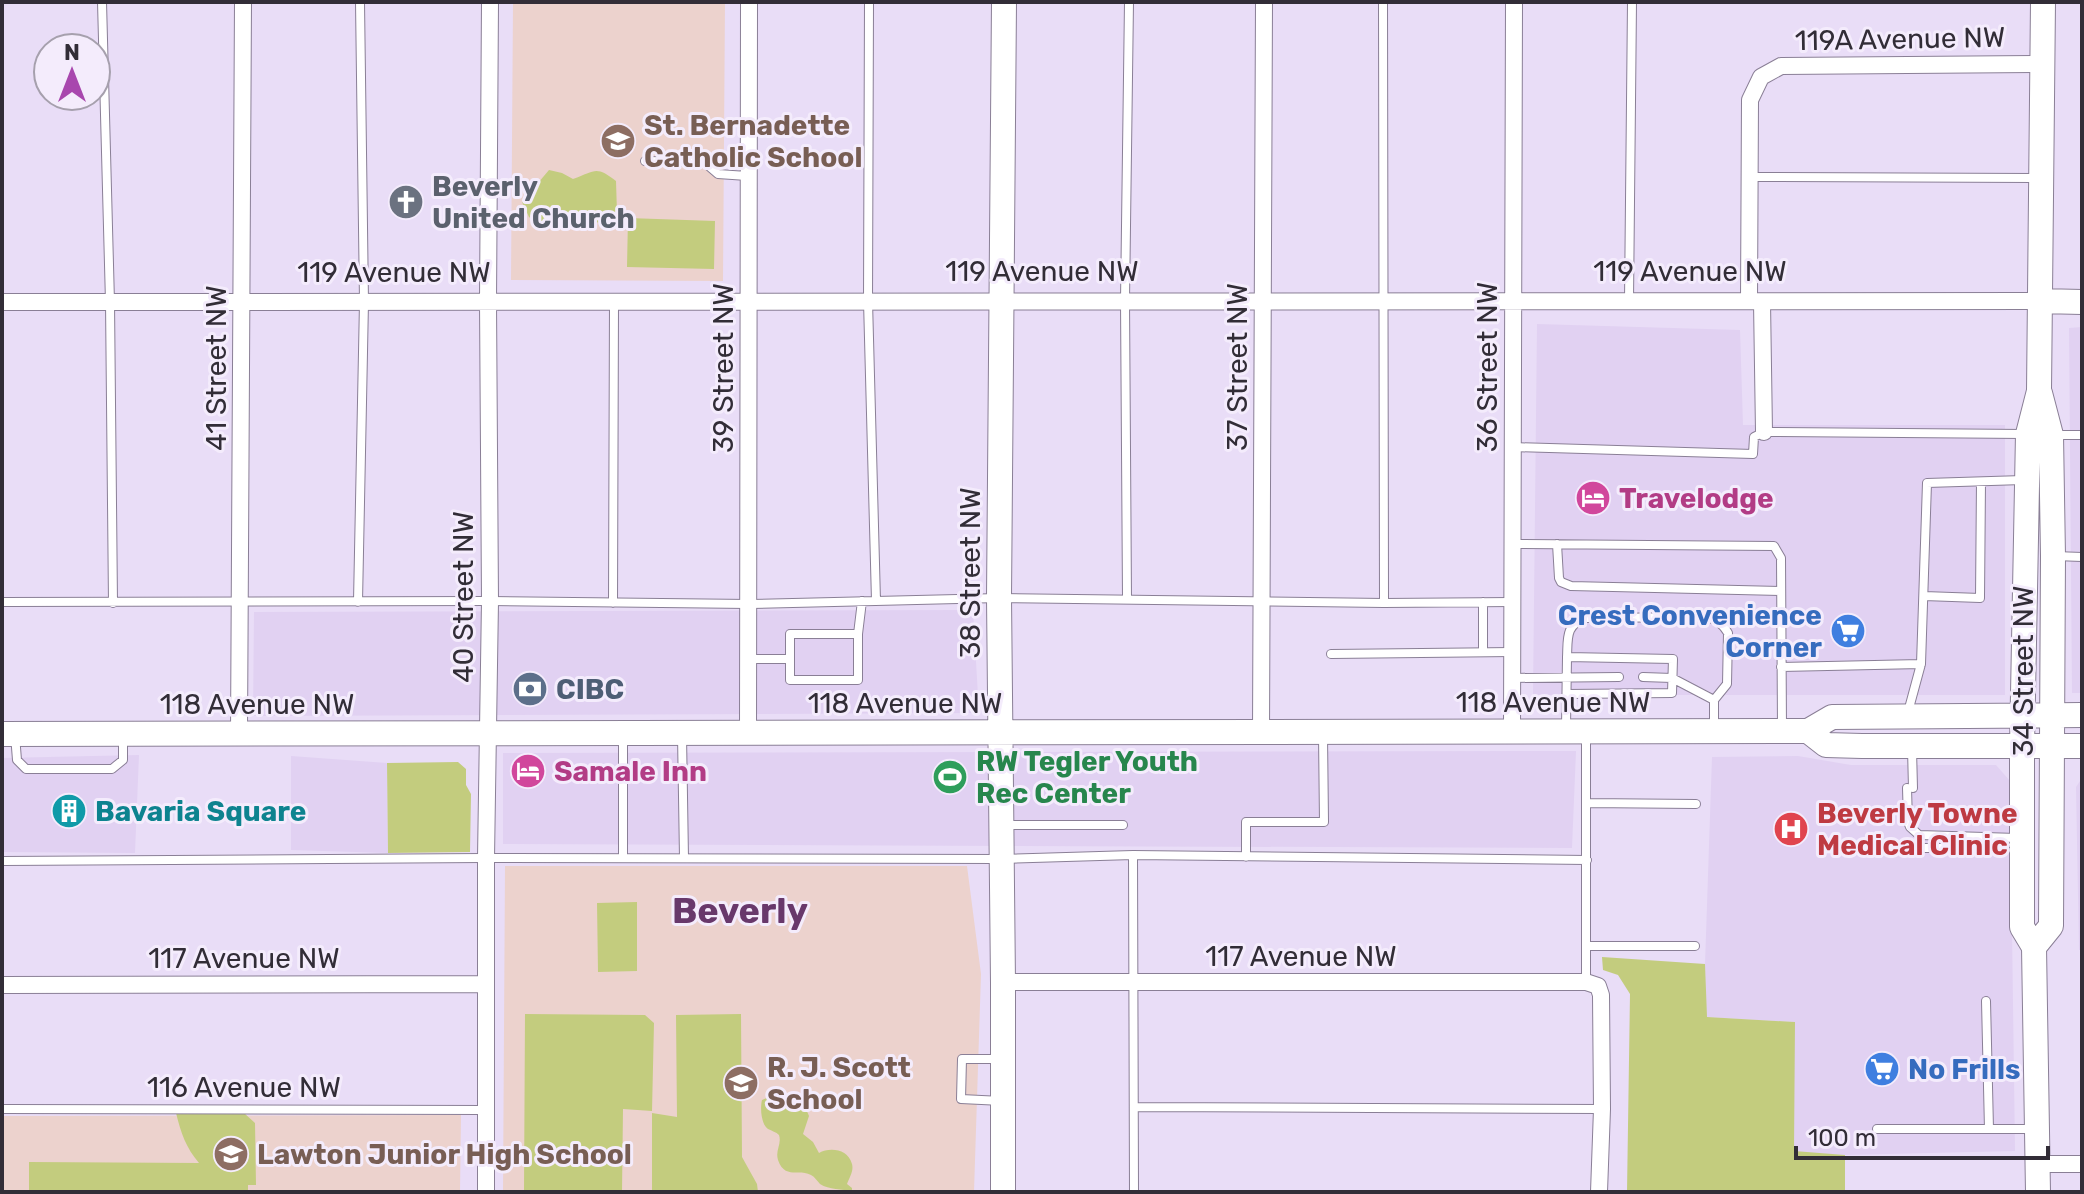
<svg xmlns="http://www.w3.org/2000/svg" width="2084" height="1194" font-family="Rubik,sans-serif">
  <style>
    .built { fill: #e1d1f2 }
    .education { fill: #ecd2cd }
    .green { fill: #c3cc7e }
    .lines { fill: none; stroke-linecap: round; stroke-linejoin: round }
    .lane-casing { stroke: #8a7f96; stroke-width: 10 }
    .street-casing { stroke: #8a7f96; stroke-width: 18 }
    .secondary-casing { stroke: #8a7f96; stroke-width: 26 }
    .lane { stroke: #fff; stroke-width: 8 }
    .street { stroke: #fff; stroke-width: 16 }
    .secondary { stroke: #fff; stroke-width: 24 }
    .labels { text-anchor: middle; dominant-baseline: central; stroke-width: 6; stroke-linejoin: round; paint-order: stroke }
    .street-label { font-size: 28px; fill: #322d37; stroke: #f4ecfc }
    .education-label { font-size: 28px; font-weight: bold; fill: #785e54; stroke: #f4ecfc; text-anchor: start }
    .worship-label { font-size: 28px; font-weight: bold; fill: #5b616d; stroke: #f4ecfc; text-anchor: start }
    .hotel-label { font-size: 28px; font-weight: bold; fill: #b23c85; stroke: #f4ecfc; text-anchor: start }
    .shop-label { font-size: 28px; font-weight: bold; fill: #366cbe; stroke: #f4ecfc; text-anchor: end }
    .service-label { font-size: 28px; font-weight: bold; fill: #4e5e75; stroke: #f4ecfc; text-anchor: start }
    .leisure-label { font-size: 28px; font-weight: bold; fill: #27864d; stroke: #f4ecfc; text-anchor: start }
    .culture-label { font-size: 28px; font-weight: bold; fill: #0d838f; stroke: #f4ecfc; text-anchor: start }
    .health-label { font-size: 28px; font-weight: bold; fill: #be3a42; stroke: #f4ecfc; text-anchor: start }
    .district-label { font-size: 36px; font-weight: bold; fill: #68386b; stroke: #f4ecfc }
  </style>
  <rect width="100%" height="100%" fill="#e9ddf7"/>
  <path class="built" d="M1537 324 1740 330 1743 425H2005V695H1533Z
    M2082 327V693H2072L2069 328Z
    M973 610 979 713 253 716 254 612Z
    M1576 751 1572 848 503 844V753Z
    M139 755 135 853 3 852 2 758Z
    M291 756 387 763 388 853 291 850Z
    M1798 756 1851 765H1996L2010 781 2015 1151 1845 1155 1794 1152V1022L1706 1017 1705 964 1712 757Z
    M2082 778V950H2079L2076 787Z"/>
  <path class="education" d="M513 2H725L723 281 511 280Z
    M505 866H967L981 974 974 1192H503Z
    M461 1115 460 1192H2V1116Z"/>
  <path class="green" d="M549 170 562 173 573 179C595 171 596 165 616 181L617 213 610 222 539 224 529 217 522 202Z
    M628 218 715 221 714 269 627 267Z
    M458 762 466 769V785L471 794 470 852 388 853 387 763Z
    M637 902V971L598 972 597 903Z
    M1602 957 1705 964 1707 1017 1795 1022 1794 1151 1845 1155V1192H1627L1630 994 1618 975 1603 970Z
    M525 1014 645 1015 654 1023 652 1111 623 1109 622 1192H524Z
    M741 1014 742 1157 757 1184 758 1192H654L652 1190V1113L677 1117 676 1015Z
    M769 1097C787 1097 802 1096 809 1116L803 1134 813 1142 819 1153C830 1147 848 1149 852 1164 854 1171 849 1178 847 1184L852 1188V1191C842 1189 829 1190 820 1184 817 1181 815 1177 811 1175 799 1168 785 1180 778 1160 775 1150 782 1144 779 1135 776 1132 772 1131 768 1129 761 1124 760 1108 762 1100Z
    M176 1113H244L255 1123 256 1185H248V1192H29V1162L199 1163C186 1148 181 1133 176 1113Z"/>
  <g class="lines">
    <defs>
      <path id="lane" d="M102 2 110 302 113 603
        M869 2 868 301 876 601
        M1383 2 1384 603
        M645 161 704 162 718 174 747 176
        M1750 177 2037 178
        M1629 301 1632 2
        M2055 435H2082
        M1513 447 1753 454 1754 437 1764 432 2025 434
        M1513 544 1774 546 1781 558 1782 729
        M1557 544 1559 578 1561 582 1571 586 1781 591
        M2055 556 2082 557
        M1924 596 1980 598 1981 482
        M1127 598 1125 301 1129 2
        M2 602 490 601 749 604 999 598 1384 603 1512 602
        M358 602 364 302 360 2
        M1483 602V652
        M613 603 614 302
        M858 634 862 601
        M1331 654 1512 652
        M1567 657C1568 638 1565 625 1586 618L1706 617C1717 620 1722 623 1728 633L1727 684 1714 700
        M748 659H790V680H858V634H790V659
        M1781 667 1921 664
        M1643 677 1672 678 1714 700V727
        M1512 678 1619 677
        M1908 712 1921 664 1927 483 2023 480
        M1566 727 1567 657 1673 659 1672 693 1567 694
        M15 735 17 760 26 769H112L123 760V736
        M623 735V858
        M682 735 684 858
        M1912 749 1913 788
        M1907 788 1908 822 1910 827 1919 835 2017 838
        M1586 803 1696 804
        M1006 825H1123
        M1878 848H1976
        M1133 855 1134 1192
        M1246 857V822H1324L1323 735
        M2 861 483 858 1002 859 1133 855 1587 860
        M1586 946H1695
        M1586 982V733
        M1986 1001 1989 1129H2032
        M999 1059H962L961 1099 1002 1101
        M1134 1107 1602 1109
        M2 1109 486 1110
        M1877 1129H1989"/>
      <path id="street" d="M1749 301 1750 100 1761 77 1781 66 2043 64
        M2 302 2040 301
        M1762 302 1764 432
        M1261 732 1264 2
        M1512 732 1514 2
        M239 734 243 2
        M748 734 749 2
        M1003 982H1586L1598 986 1601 995 1602 1109 1599 1192
        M2 985 486 984
        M2038 1164H2082
        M486 1192V858L490 601 488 302 490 2"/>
      <path id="secondary" d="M2040 301 2082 302
        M1808 731 1826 745 1862 746H2082
        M2 734 1808 731 1832 717 2082 715
        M2034 947 2051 926 2053 556 2051 435 2040 393
        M1003 1192V982L999 598 1004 2
        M2038 1192 2034 947 2022 927V746L2028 434 2039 391 2043 2"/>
    </defs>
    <use href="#lane" class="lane-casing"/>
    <use href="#street" class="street-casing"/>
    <use href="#secondary" class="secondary-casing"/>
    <use href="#lane" class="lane"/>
    <use href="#street" class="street"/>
    <use href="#secondary" class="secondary"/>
  </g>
  <defs>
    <symbol id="school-disc" viewBox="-11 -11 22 22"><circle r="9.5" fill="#8d6e63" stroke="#f4ecfc"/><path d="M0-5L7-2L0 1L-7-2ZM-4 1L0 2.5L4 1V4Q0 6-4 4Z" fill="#fff"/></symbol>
    <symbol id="church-disc" viewBox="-11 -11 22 22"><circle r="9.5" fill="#6b7280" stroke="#f4ecfc"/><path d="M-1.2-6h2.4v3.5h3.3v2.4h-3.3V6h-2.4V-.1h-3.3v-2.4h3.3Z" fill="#fff"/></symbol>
    <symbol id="hotel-disc" viewBox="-11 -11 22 22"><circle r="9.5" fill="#d1479c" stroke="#f4ecfc"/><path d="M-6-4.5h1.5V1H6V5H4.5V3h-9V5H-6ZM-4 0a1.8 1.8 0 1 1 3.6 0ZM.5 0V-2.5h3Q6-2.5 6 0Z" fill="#fff"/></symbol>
    <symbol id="supermarket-disc" viewBox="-11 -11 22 22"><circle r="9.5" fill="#3f7fe0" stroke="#f4ecfc"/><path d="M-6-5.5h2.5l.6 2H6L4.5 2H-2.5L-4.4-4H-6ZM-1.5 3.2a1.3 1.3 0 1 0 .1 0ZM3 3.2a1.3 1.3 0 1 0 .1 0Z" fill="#fff"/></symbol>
    <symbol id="bank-disc" viewBox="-11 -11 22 22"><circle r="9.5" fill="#5c6f8a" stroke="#f4ecfc"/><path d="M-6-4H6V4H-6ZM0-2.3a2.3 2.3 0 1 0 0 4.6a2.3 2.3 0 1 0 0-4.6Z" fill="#fff"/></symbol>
    <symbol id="stadium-disc" viewBox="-11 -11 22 22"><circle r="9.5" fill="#2e9e5b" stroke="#f4ecfc"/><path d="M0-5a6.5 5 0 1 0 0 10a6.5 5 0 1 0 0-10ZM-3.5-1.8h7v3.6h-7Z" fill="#fff"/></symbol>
    <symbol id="building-disc" viewBox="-11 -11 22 22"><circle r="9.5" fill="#0f9aa8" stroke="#f4ecfc"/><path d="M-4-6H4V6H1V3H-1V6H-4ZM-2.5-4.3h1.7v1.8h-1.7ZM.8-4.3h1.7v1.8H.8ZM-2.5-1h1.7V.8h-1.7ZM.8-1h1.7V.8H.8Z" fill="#fff"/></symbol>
    <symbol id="hospital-disc" viewBox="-11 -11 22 22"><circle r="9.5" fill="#e0444e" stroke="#f4ecfc"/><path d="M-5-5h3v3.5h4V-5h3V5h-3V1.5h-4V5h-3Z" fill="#fff"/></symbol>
  </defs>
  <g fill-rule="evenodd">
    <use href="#school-disc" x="598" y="121" width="40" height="40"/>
    <use href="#church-disc" x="386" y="182" width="40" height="40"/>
    <use href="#hotel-disc" x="1573" y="478" width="40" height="40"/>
    <use href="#supermarket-disc" x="1828" y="611" width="40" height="40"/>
    <use href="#bank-disc" x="510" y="669" width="40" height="40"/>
    <use href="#hotel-disc" x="508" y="751" width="40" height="40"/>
    <use href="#stadium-disc" x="930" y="757" width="40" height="40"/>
    <use href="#building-disc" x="49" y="791" width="40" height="40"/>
    <use href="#hospital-disc" x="1771" y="809" width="40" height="40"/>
    <use href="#supermarket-disc" x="1862" y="1049" width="40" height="40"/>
    <use href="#school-disc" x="721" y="1063" width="40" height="40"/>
    <use href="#school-disc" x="211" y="1134" width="40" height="40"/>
  </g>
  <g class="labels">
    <g class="street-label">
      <text transform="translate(1900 39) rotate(-1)">119A Avenue NW</text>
      <text x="1042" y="271">119 Avenue NW</text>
      <text x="1690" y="271">119 Avenue NW</text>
      <text x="394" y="272">119 Avenue NW</text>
      <text transform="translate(1237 367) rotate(-90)">37 Street NW</text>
      <text transform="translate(1487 367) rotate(-90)">36 Street NW</text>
      <text transform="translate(216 368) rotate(-90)">41 Street NW</text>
      <text transform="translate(723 368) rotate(-90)">39 Street NW</text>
      <text transform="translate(970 573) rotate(-90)">38 Street NW</text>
      <text transform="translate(463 597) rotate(-90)">40 Street NW</text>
      <text transform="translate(2023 671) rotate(-90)">34 Street NW</text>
      <text x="1553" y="702">118 Avenue NW</text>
      <text x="905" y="703">118 Avenue NW</text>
      <text x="257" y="704">118 Avenue NW</text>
      <text x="1301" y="956">117 Avenue NW</text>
      <text x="244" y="958">117 Avenue NW</text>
      <text x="244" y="1087">116 Avenue NW</text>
    </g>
    <g class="education-label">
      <text x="644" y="125">St. Bernadette<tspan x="644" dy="32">Catholic School</tspan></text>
      <text x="767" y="1067">R. J. Scott<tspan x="767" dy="32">School</tspan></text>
      <text x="257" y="1154">Lawton Junior High School</text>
    </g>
    <g class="worship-label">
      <text x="432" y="186">Beverly<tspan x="432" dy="32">United Church</tspan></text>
    </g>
    <g class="hotel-label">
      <text x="1619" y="498">Travelodge</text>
      <text x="554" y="771">Samale Inn</text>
    </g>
    <g class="shop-label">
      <text x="1822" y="615">Crest Convenience<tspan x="1822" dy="32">Corner</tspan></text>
      <text x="1908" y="1069" text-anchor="start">No Frills</text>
    </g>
    <g class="service-label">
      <text x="556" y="689">CIBC</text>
    </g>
    <g class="leisure-label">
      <text x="976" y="761">RW Tegler Youth<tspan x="976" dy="32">Rec Center</tspan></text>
    </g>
    <g class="culture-label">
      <text x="95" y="811">Bavaria Square</text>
    </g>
    <g class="health-label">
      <text x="1817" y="813">Beverly Towne<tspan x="1817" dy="32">Medical Clinic</tspan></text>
    </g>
    <g class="district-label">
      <text x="740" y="910">Beverly</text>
    </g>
  </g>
  <rect width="2084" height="1194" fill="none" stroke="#322d37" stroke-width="8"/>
  <g transform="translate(72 72)"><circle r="38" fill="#f4ecfc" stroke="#a6a0ad" stroke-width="2"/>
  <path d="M0-6L14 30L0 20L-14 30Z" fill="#a847ae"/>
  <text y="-12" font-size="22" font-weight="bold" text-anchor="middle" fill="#322d37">N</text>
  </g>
  <path d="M1796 1146v12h252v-12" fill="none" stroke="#322d37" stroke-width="4"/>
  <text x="1808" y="1146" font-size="24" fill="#322d37" stroke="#f4ecfc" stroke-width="6" paint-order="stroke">100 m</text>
</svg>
